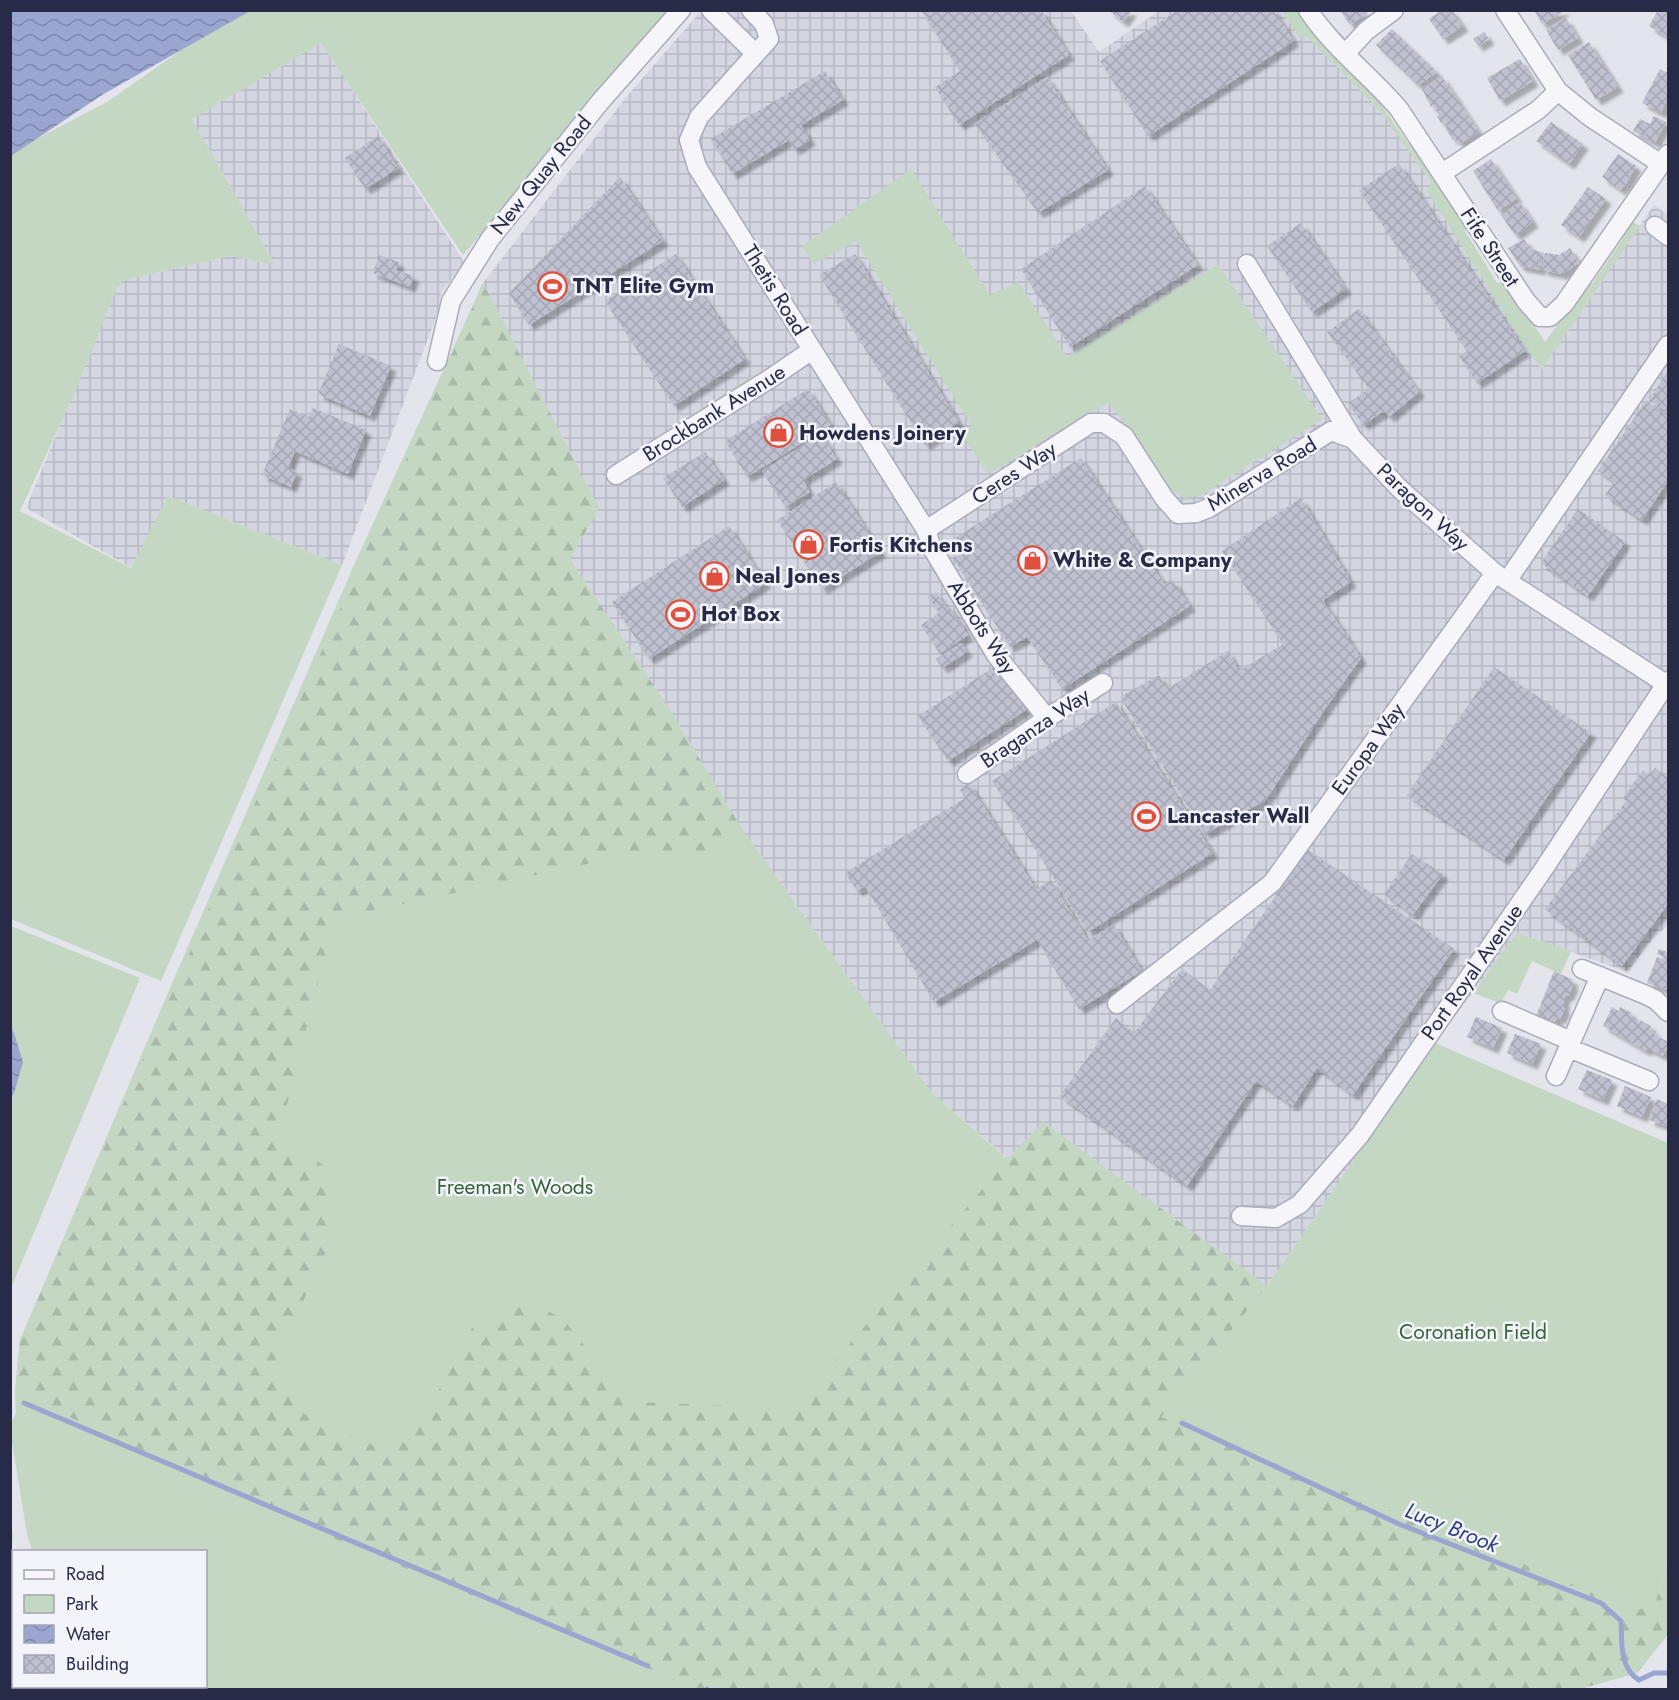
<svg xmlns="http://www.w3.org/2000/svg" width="1679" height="1700" font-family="Jost,sans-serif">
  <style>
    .industrial { fill: url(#industrial-grid) }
    .green { fill: #c3d7c3 }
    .forest { fill: url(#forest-firs) }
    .water { fill: url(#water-waves) }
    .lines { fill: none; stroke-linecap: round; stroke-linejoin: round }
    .stream { stroke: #9aa5d0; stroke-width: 5 }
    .building { fill: url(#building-cross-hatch); filter: url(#shadow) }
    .minor-casing { stroke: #abacba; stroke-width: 21 }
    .minor { stroke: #f6f6fa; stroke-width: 18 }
    .labels { text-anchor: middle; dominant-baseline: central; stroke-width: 5; stroke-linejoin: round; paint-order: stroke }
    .street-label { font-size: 21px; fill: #282b47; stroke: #f3f4f9 }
    .poi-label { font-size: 21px; font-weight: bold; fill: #282b47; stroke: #f3f4f9; text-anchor: start }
    .park-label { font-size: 21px; fill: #346438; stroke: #f3f4f9 }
    .water-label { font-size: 22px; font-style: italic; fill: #2d3b80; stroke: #f3f4f9 }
  </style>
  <defs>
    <pattern id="industrial-grid" width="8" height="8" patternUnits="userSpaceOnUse" patternTransform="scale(1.5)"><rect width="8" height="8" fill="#d4d6e2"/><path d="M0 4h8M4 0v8" fill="none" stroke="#b6b8c3"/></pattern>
    <pattern id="forest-firs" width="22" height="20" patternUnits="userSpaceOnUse" patternTransform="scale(1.5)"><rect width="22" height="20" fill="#c3d7c3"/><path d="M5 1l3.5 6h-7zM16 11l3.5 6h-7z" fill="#a8b9a9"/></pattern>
    <pattern id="water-waves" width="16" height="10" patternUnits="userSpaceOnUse" patternTransform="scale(1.5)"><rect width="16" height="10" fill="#9aa5d0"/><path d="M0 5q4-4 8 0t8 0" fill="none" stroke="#7e87ab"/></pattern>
    <pattern id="building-cross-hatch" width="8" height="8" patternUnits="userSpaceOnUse" patternTransform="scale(1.5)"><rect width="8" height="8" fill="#bfc1d0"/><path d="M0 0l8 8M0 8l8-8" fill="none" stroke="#a4a6b4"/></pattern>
    <filter id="shadow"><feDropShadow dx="5.5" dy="5.5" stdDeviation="1.5" flood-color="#0004"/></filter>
  </defs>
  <rect width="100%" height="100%" fill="#e3e4ec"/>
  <path class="industrial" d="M701 11H1071L1099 52 1159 11H1282L1299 36 1307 37 1340 68 1385 117 1431 182 1428 191 1530 354 1542 369 1654 205 1668 215V925L1648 944 1628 972 1517 933 1435 1043 1267 1286 1043 1122 1008 1159 931 1092 744 832 670 710 570 559 599 508 483 283 627 96Z
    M321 42 464 262 441 293 437 315 342 565 168 496 132 568 26 508 117 288 124 280 231 256 275 265 192 119Z"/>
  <path class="green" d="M246 11H672L463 255 321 43 192 119 275 265 231 256 124 280 117 288 74 395 20 511 131 568 168 496 342 565 161 981 11 919 10 153 107 102 190 44Z
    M1282 11H1301L1379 95V102L1411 147 1417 148 1468 224 1465 231 1497 283 1505 281 1545 342 1587 284H1592L1623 239 1621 235 1631 221 1640 226 1542 369 1530 354 1427 191 1431 182 1378 109 1307 37H1299Z
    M911 169 990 295 1018 282 1067 357 1218 264 1322 419 1200 496 1184 498 1172 490 1109 402 988 474 961 433 972 426 856 241 814 264 802 246Z
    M483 283 599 508 570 559 670 710 744 832 931 1092 1007 1159 1043 1122 1267 1286 1435 1043 1668 1143V1563L1656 1600 1668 1634 1637 1673 1577 1689H59L58 1687 206 1686V1552L33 1551 32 1550 27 1534 11 1436 10 1425 16 1413 15 1392 20 1340 173 981 354 565Z
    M755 374 753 380 686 424H678Z
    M11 926 140 978 11 1288V1100L15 1090 14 1030 11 1028Z
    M1517 933 1571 951 1561 974 1532 961 1517 994 1508 990 1501 1003 1473 993Z
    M11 1525 13 1536 11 1557 14 1561V1686L39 1687 40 1689H11Z"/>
  <path class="forest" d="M483 283 599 508 570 559 670 710 744 832 706 859 642 852 334 919 278 1140 325 1166 329 1246 269 1374 304 1414 377 1447 418 1429 471 1329 500 1313 532 1303 563 1319 631 1402 795 1408 1008 1159 1043 1122 1267 1286 1161 1417 1599 1595 1627 1617 1656 1600 1668 1563V1634L1637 1673 1577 1690 700 1689 348 1545 15 1392 20 1340Z"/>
  <path class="water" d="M11 10H250V11L102 95 11 156Z
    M11 1028 13 1030 23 1062 15 1090 11 1100Z"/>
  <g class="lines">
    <path class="stream" d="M24 1403 648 1666
      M1182 1423 1399 1524 1601 1603 1621 1621C1622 1641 1619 1668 1639 1680L1654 1673H1668
      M10 1654 14 1655
      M707 1689 708 1690"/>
  </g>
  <path class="building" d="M921 10H1041L1069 55 959 125 935 87 960 71Z
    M1108 10H1132L1123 22Z
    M1178 10H1274L1294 41 1148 136 1100 61Z
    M1340 10H1371L1350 25Z
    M1442 10H1452L1463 26 1443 39 1429 19Z
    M1534 10H1565L1542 24Z
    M1658 10 1668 12V38L1649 26Z
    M1566 18 1578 38 1558 50 1546 30Z
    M1392 29 1400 37 1437 72 1418 85 1376 45Z
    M1484 32 1489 39 1478 46 1473 39Z
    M1589 42 1618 87 1596 100 1568 55Z
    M1520 59 1533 81 1500 101 1487 78Z
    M1660 69 1668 73V98L1661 113 1642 103Z
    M825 71 843 100 801 125 810 140 794 150 789 140 732 174 711 139Z
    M1442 76 1479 132 1459 144 1455 138 1453 140 1445 128 1447 127 1444 122 1441 123 1437 116 1439 115 1433 105 1431 107 1422 89Z
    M1047 77 1108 170 1038 213 975 124Z
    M1654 116 1666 122 1655 143 1633 131 1640 119 1650 124Z
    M1551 122 1583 144 1569 164 1536 141Z
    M378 136 398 168 365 189 345 158Z
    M1618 154 1636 166 1625 186 1624 185 1620 190 1602 177Z
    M1491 159 1517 198 1498 211 1473 171Z
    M1399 164 1525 351 1477 383 1459 356 1467 351 1359 190Z
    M620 177 663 241 529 325 509 293Z
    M1145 186 1198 265 1070 347 1021 269Z
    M1588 187 1606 199 1579 237 1561 225Z
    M1520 202 1533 222 1515 235 1501 215Z
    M1301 223 1346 289 1312 312 1267 246Z
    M1524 239 1531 249 1544 253 1540 270 1520 266 1508 248Z
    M1570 248 1579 263 1562 274 1542 270 1545 253 1559 255Z
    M676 254 745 359 674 406 605 301Z
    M855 254 959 422 925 445 819 275Z
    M379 255 399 262 396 270 414 276 410 287 373 273Z
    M1359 309 1419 392 1389 417 1384 411 1363 425 1348 403 1369 389 1327 332Z
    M339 344 391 366 370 416 318 394Z
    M1668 371V413L1649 400Z
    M808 389 831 425 747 477 725 441Z
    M1646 401 1668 417V481L1642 520 1605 495 1614 482 1598 471Z
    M313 408 366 430 348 474 295 451 288 468 297 472 291 487 262 475 290 409 309 417Z
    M821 434 837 459 803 480 810 492 785 507 762 471Z
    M705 452 724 480 682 507 663 478Z
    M1081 458 1165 585 1173 580 1190 606 1062 689 1027 637 1010 647 953 558 963 553 955 538Z
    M836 482 881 552 822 589 777 520Z
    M1301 498 1351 582 1323 600 1361 658 1325 709 1266 800 1205 834 1120 697 1159 675 1167 689 1228 651 1239 671 1283 644 1222 551Z
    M1578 509 1625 542 1588 596 1541 563Z
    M729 526 766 583 649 659 612 602Z
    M936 592 947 608 949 606 968 635 940 654 921 625 939 613 928 597Z
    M961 643 967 652 942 668 936 659Z
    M997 665 1026 710 948 761 918 716Z
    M1494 667 1591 733 1504 860 1407 795Z
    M1116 702 1213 853 1088 932 992 781Z
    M1655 768 1668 778V904L1622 966 1545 909 1626 801 1623 798 1643 770 1649 775Z
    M969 783 1036 889 1051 880 1088 940 1114 925 1142 971 1079 1009 1037 940 934 1002 865 886 857 891 845 873 965 798 960 790Z
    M1308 850 1454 949 1353 1095 1317 1068 1293 1106 1256 1081 1187 1186 1060 1096 1116 1018 1134 1033 1182 969 1210 990Z
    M1412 854 1443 874 1413 915 1384 894Z
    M1659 949 1667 952 1665 957 1657 954Z
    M1657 957 1668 961V985L1666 990 1647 983Z
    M1554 971 1573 980 1571 984 1573 985 1568 996 1566 995 1563 1001 1565 1002 1563 1007 1565 1009 1560 1019 1557 1018 1554 1024 1536 1016Z
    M1612 1007 1619 1011 1620 1007 1632 1013 1630 1015 1635 1017 1633 1020 1639 1023 1640 1020 1651 1026 1650 1029 1655 1031 1654 1034 1668 1042V1046L1663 1056 1647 1048 1646 1051 1603 1026Z
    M1476 1017 1502 1028 1493 1048 1467 1037Z
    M1515 1034 1541 1044 1532 1064 1507 1053Z
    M1587 1070 1612 1080 1603 1100 1578 1089Z
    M1625 1086 1651 1097 1642 1117 1617 1106Z
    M1657 1099 1668 1104V1127L1649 1120Z"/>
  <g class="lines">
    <defs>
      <path id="minor" d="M711 10 755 53
        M751 10 764 24 769 39 699 117 689 140 697 167 926 530 932 548 996 655 1047 718
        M1308 10C1333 48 1370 75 1399 109L1526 301 1540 317H1550L1564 304 1668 154
        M1505 10 1558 91 1590 117 1661 164
        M1345 54 1366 31 1394 10
        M1442 173 1538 110 1558 91
        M1655 226 1668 236
        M1247 264 1353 439 1400 489 1495 573 1666 684
        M437 361 451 301 490 239 600 102 681 10
        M616 475 771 378 812 350
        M926 530 1091 423H1104L1124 436 1164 498 1178 514 1196 513 1209 508 1331 431 1353 439
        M1507 581 1668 345
        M967 774 1047 718 1103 683
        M1582 969 1646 995 1656 1000 1668 1012
        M1117 1004 1272 883 1495 573
        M1502 1011 1571 1041
        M1569 1048 1649 1081
        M1556 1076 1600 976
        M1241 1216 1276 1218 1300 1204 1360 1135 1543 870 1668 681"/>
    </defs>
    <use href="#minor" class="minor-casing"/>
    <use href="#minor" class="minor"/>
  </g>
  <defs>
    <symbol id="stadium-ring" viewBox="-11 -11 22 22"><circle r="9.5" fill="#f3f4f9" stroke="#de503b" stroke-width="1.5"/><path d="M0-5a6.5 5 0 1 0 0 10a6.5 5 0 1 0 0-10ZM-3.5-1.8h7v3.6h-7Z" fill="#de503b"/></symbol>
    <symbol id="shop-ring" viewBox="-11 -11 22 22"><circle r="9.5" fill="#f3f4f9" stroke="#de503b" stroke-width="1.5"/><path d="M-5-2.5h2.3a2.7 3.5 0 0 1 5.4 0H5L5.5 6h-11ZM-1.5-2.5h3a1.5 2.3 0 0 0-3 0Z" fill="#de503b"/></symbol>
  </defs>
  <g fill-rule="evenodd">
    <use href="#stadium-ring" x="536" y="270" width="33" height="33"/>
    <use href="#shop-ring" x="762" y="416" width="33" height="33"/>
    <use href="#shop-ring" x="792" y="528" width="33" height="33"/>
    <use href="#shop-ring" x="1016" y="544" width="33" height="33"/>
    <use href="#shop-ring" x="698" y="560" width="33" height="33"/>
    <use href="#stadium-ring" x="664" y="598" width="33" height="33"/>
    <use href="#stadium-ring" x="1130" y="800" width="33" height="33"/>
  </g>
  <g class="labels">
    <g class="street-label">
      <text transform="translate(541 175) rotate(-51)">New Quay Road</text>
      <text transform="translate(1490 247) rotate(57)">Fife Street</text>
      <text transform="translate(775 290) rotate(58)">Thetis Road</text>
      <text transform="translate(714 413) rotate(-32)">Brockbank Avenue</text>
      <text transform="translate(1014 473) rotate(-33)">Ceres Way</text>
      <text transform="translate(1262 474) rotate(-31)">Minerva Road</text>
      <text transform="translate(1423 507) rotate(43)">Paragon Way</text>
      <text transform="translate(982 627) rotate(57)">Abbots Way</text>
      <text transform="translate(1035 728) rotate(-34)">Braganza Way</text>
      <text transform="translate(1368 749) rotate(-54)">Europa Way</text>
      <text transform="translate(1472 972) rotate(-55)">Port Royal Avenue</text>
    </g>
    <g class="poi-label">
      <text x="573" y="286">TNT Elite Gym</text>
      <text x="799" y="433">Howdens Joinery</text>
      <text x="829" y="545">Fortis Kitchens</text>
      <text x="1053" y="560">White &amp; Company</text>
      <text x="735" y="576">Neal Jones</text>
      <text x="701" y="614">Hot Box</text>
      <text x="1167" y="816">Lancaster Wall</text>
    </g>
    <g class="park-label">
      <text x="515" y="1187">Freeman's Woods</text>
      <text x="1473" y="1332">Coronation Field</text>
    </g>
    <g class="water-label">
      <text transform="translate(1452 1527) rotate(22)">Lucy Brook</text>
    </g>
  </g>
  <rect width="1679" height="1700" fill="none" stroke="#282b47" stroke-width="24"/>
  <rect x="12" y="1550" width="195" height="138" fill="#f3f4f9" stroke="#a2a4b2" stroke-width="1.5"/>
  <rect x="24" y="1570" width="30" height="9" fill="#f6f6fa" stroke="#a2a4b2" stroke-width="1.5"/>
  <text x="66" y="1580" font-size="18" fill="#282b47">Road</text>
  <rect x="24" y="1595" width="30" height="18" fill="#c3d7c3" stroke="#a2a4b2" stroke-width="1.5"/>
  <text x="66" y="1610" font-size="18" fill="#282b47">Park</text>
  <rect x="24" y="1625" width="30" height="18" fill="url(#water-waves)" stroke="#a2a4b2" stroke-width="1.5"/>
  <text x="66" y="1640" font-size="18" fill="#282b47">Water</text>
  <rect x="24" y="1655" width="30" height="18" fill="url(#building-cross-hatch)" stroke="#a2a4b2" stroke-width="1.5"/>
  <text x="66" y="1670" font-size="18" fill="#282b47">Building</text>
</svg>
